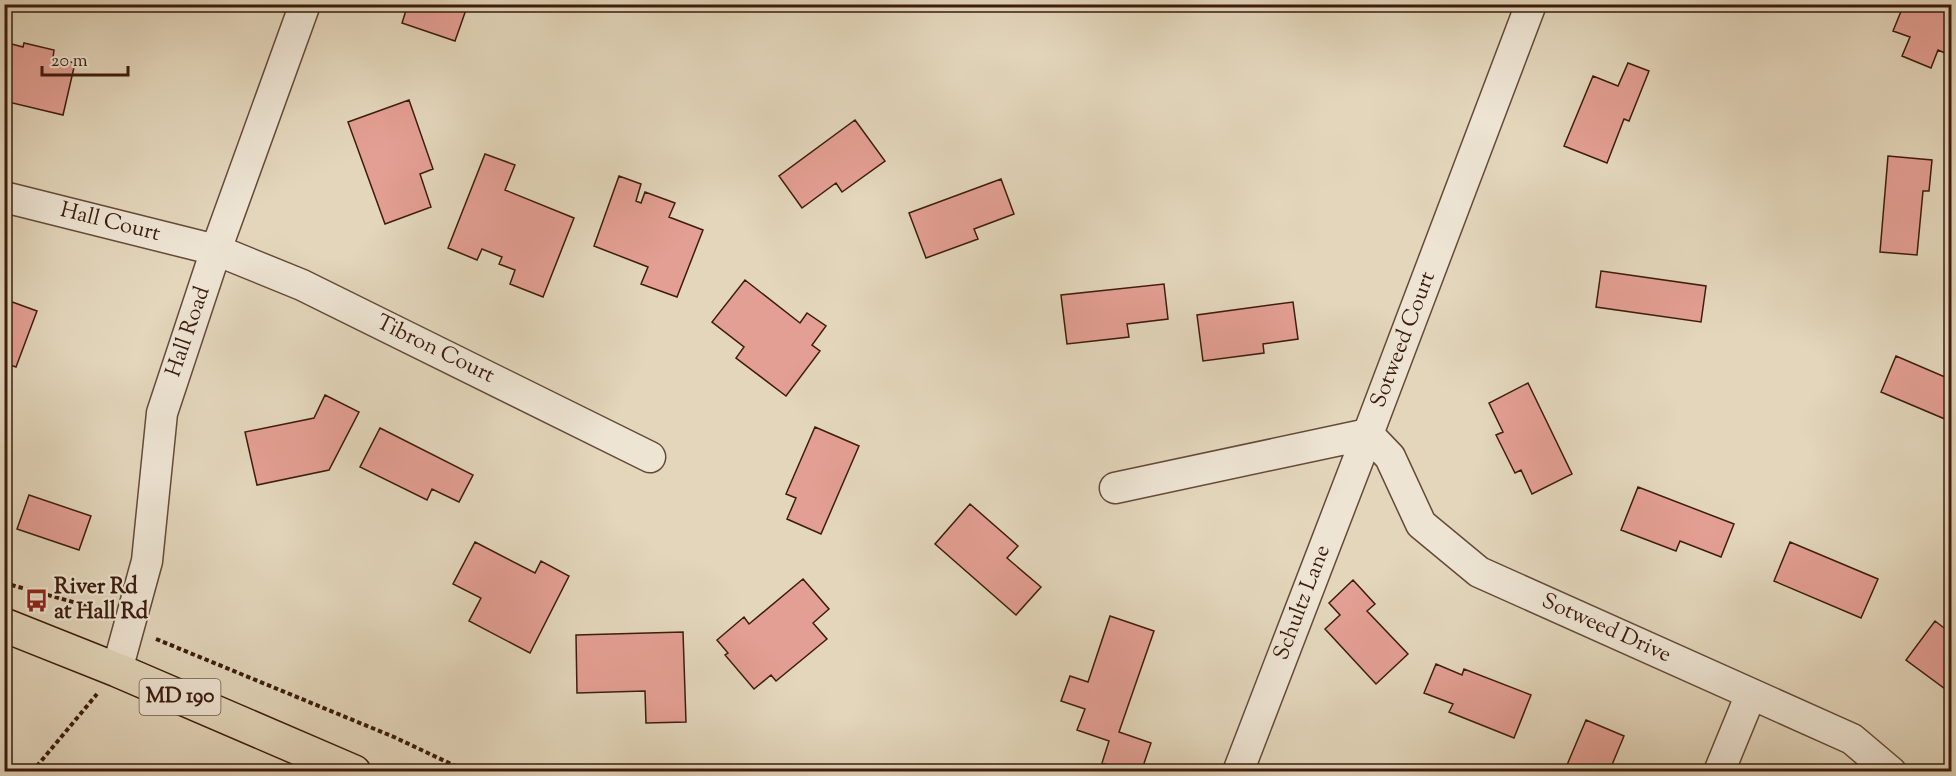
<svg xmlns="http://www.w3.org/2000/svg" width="1956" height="776" font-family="'Sorts Mill Goudy',serif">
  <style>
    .building { fill: #e39f93; stroke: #3d1c0d; stroke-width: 1.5 }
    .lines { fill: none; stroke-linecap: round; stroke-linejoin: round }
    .minor-casing { stroke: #664a38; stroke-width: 33 }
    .primary-casing { stroke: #3d1c0d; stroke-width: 36 }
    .path { stroke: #3d1c0d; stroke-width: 4; stroke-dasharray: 4.5 3; stroke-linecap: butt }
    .minor { stroke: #ede4d3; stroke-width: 30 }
    .primary { stroke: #e3d6bb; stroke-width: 33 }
    .labels { text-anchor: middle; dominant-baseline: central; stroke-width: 4.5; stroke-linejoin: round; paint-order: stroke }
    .shield { fill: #ede4d3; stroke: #725848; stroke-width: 1.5 }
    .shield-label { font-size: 21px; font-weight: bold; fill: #3d1c0d }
    .street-label { font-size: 22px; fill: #3d1c0d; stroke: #ede4d3 }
    .poi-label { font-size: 22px; font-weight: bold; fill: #3d1c0d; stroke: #ede4d3; text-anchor: start }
  </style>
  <rect width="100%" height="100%" fill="#e3d6bb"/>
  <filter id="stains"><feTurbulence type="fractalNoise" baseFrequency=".00333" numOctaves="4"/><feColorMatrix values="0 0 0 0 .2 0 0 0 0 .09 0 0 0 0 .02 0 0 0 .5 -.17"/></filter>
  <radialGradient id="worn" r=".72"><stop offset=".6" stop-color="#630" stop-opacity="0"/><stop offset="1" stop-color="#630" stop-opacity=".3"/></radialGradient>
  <path class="building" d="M408 4H468L455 41 402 23Z
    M1904 4H1936L1952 11V56L1938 50 1931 68 1902 56 1910 37 1893 31Z
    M4 42 23 47 24 43 54 50 53 58 75 63 63 115 4 101Z
    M1628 63 1649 71 1629 121 1624 119 1607 163 1564 146 1593 76 1618 86Z
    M409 100 433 169 420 174 431 207 385 224 348 122Z
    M855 120 885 161 842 192 836 183 802 208 779 176Z
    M485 154 515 165 505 190 574 218 543 297 510 284 515 270 499 264 502 257 482 249 477 260 448 248Z
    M1888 156 1932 160 1929 191H1923L1917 255 1880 252Z
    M619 176 641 184 636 201 641 203 645 192 675 203 669 217 703 230 677 297 641 284 648 267 594 246Z
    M1001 179 1014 214 974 229 978 239 926 258 909 213Z
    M1601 271 1706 286 1701 322 1596 307Z
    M745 280 800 323 807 313 826 326 812 345 820 351 786 396 736 358 744 347 712 322Z
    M1164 284 1168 319 1127 324 1129 337 1067 344 1061 295Z
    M4 299 37 311 16 367 4 363Z
    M1293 302 1298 339 1263 344 1264 353 1203 361 1197 315Z
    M1896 356 1952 380V422L1881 392Z
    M1528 383 1572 474 1532 494 1521 470 1515 473 1496 435 1503 432 1489 403Z
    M325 395 359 412 329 470 257 485 245 432 314 418Z
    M815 427 859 446 821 534 787 519 796 498 786 494Z
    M380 428 473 475 459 502 432 489 427 500 360 467Z
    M1638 487 1734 524 1721 557 1680 541 1676 551 1621 530Z
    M29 495 91 516 79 550 17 529Z
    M970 504 1018 546 1007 558 1041 587 1016 615 935 544Z
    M475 542 535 573 541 561 569 576 530 653 469 621 481 598 453 584Z
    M1790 542 1878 579 1861 618 1774 581Z
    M803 579 829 609 813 623 827 639 776 681 771 675 754 689 725 655 728 653 717 640 744 617 749 624Z
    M1353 580 1375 604 1367 611 1408 654 1376 684 1325 629 1340 615 1329 603Z
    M1110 616 1154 631 1119 732 1151 743 1141 772H1127L1102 763 1109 741 1077 730 1085 709 1061 701 1070 676 1088 682Z
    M1935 621 1952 634V694L1906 660Z
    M683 632 686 722 646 723 645 691 577 693 576 635Z
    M1436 664 1462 675 1464 669 1531 695 1514 738 1449 712 1453 704 1424 693Z
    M1586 720 1624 736 1609 772H1564Z"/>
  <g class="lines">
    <defs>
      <path id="minor" d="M4 197 216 250 302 285 650 457
        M1115 488 1368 434 1531 4
        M117 670 147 561 162 413 216 250 305 4
        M1238 772 1368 434 1390 457 1421 524 1479 572 1852 739 1891 772
        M1719 772 1751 694"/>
      <path id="primary" d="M4 625 117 670 354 772"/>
    </defs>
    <use href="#minor" class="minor-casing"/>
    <use href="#primary" class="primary-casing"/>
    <path class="path" d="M4 583 84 605 93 615 101 618
      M156 639 394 737 468 772
      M32 772 97 694"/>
    <use href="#minor" class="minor"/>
    <use href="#primary" class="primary"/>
  </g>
  <defs>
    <symbol id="bus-bare" viewBox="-9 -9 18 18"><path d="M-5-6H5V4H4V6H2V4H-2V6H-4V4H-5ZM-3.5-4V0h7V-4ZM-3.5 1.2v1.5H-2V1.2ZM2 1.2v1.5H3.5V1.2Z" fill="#8f2418" stroke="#ede4d3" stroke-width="2.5" paint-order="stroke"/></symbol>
  </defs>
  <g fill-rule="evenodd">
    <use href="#bus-bare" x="20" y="584" width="33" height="33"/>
  </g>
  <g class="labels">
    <rect class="shield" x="139.5" y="679" width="81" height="36" rx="4.5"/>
    <g class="shield-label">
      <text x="180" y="697">MD 190</text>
    </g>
    <g class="street-label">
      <text transform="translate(110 223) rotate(14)">Hall Court</text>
      <text transform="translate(189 332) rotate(-71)">Hall Road</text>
      <text transform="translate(1404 340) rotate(-69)">Sotweed Court</text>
      <text transform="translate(435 350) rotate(26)">Tibron Court</text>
      <text transform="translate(1303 603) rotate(-69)">Schultz Lane</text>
      <text transform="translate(1606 629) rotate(24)">Sotweed Drive</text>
    </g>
    <g class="poi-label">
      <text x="54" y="588">River Rd<tspan x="54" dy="25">at Hall Rd</tspan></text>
    </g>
  </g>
  <rect width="1956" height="776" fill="none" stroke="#e3d6bb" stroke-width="24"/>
  <rect x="6" y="6" width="1944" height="764" fill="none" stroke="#3d1c0d" stroke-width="3"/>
  <rect x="12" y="12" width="1932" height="752" fill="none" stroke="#3d1c0d" stroke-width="1.5"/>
  <path d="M42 66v9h86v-9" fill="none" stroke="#3d1c0d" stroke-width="3"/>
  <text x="51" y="66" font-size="18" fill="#3d1c0d" stroke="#ede4d3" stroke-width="4.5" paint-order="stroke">20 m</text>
  <rect width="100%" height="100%" filter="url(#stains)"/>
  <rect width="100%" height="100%" fill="url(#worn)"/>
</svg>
